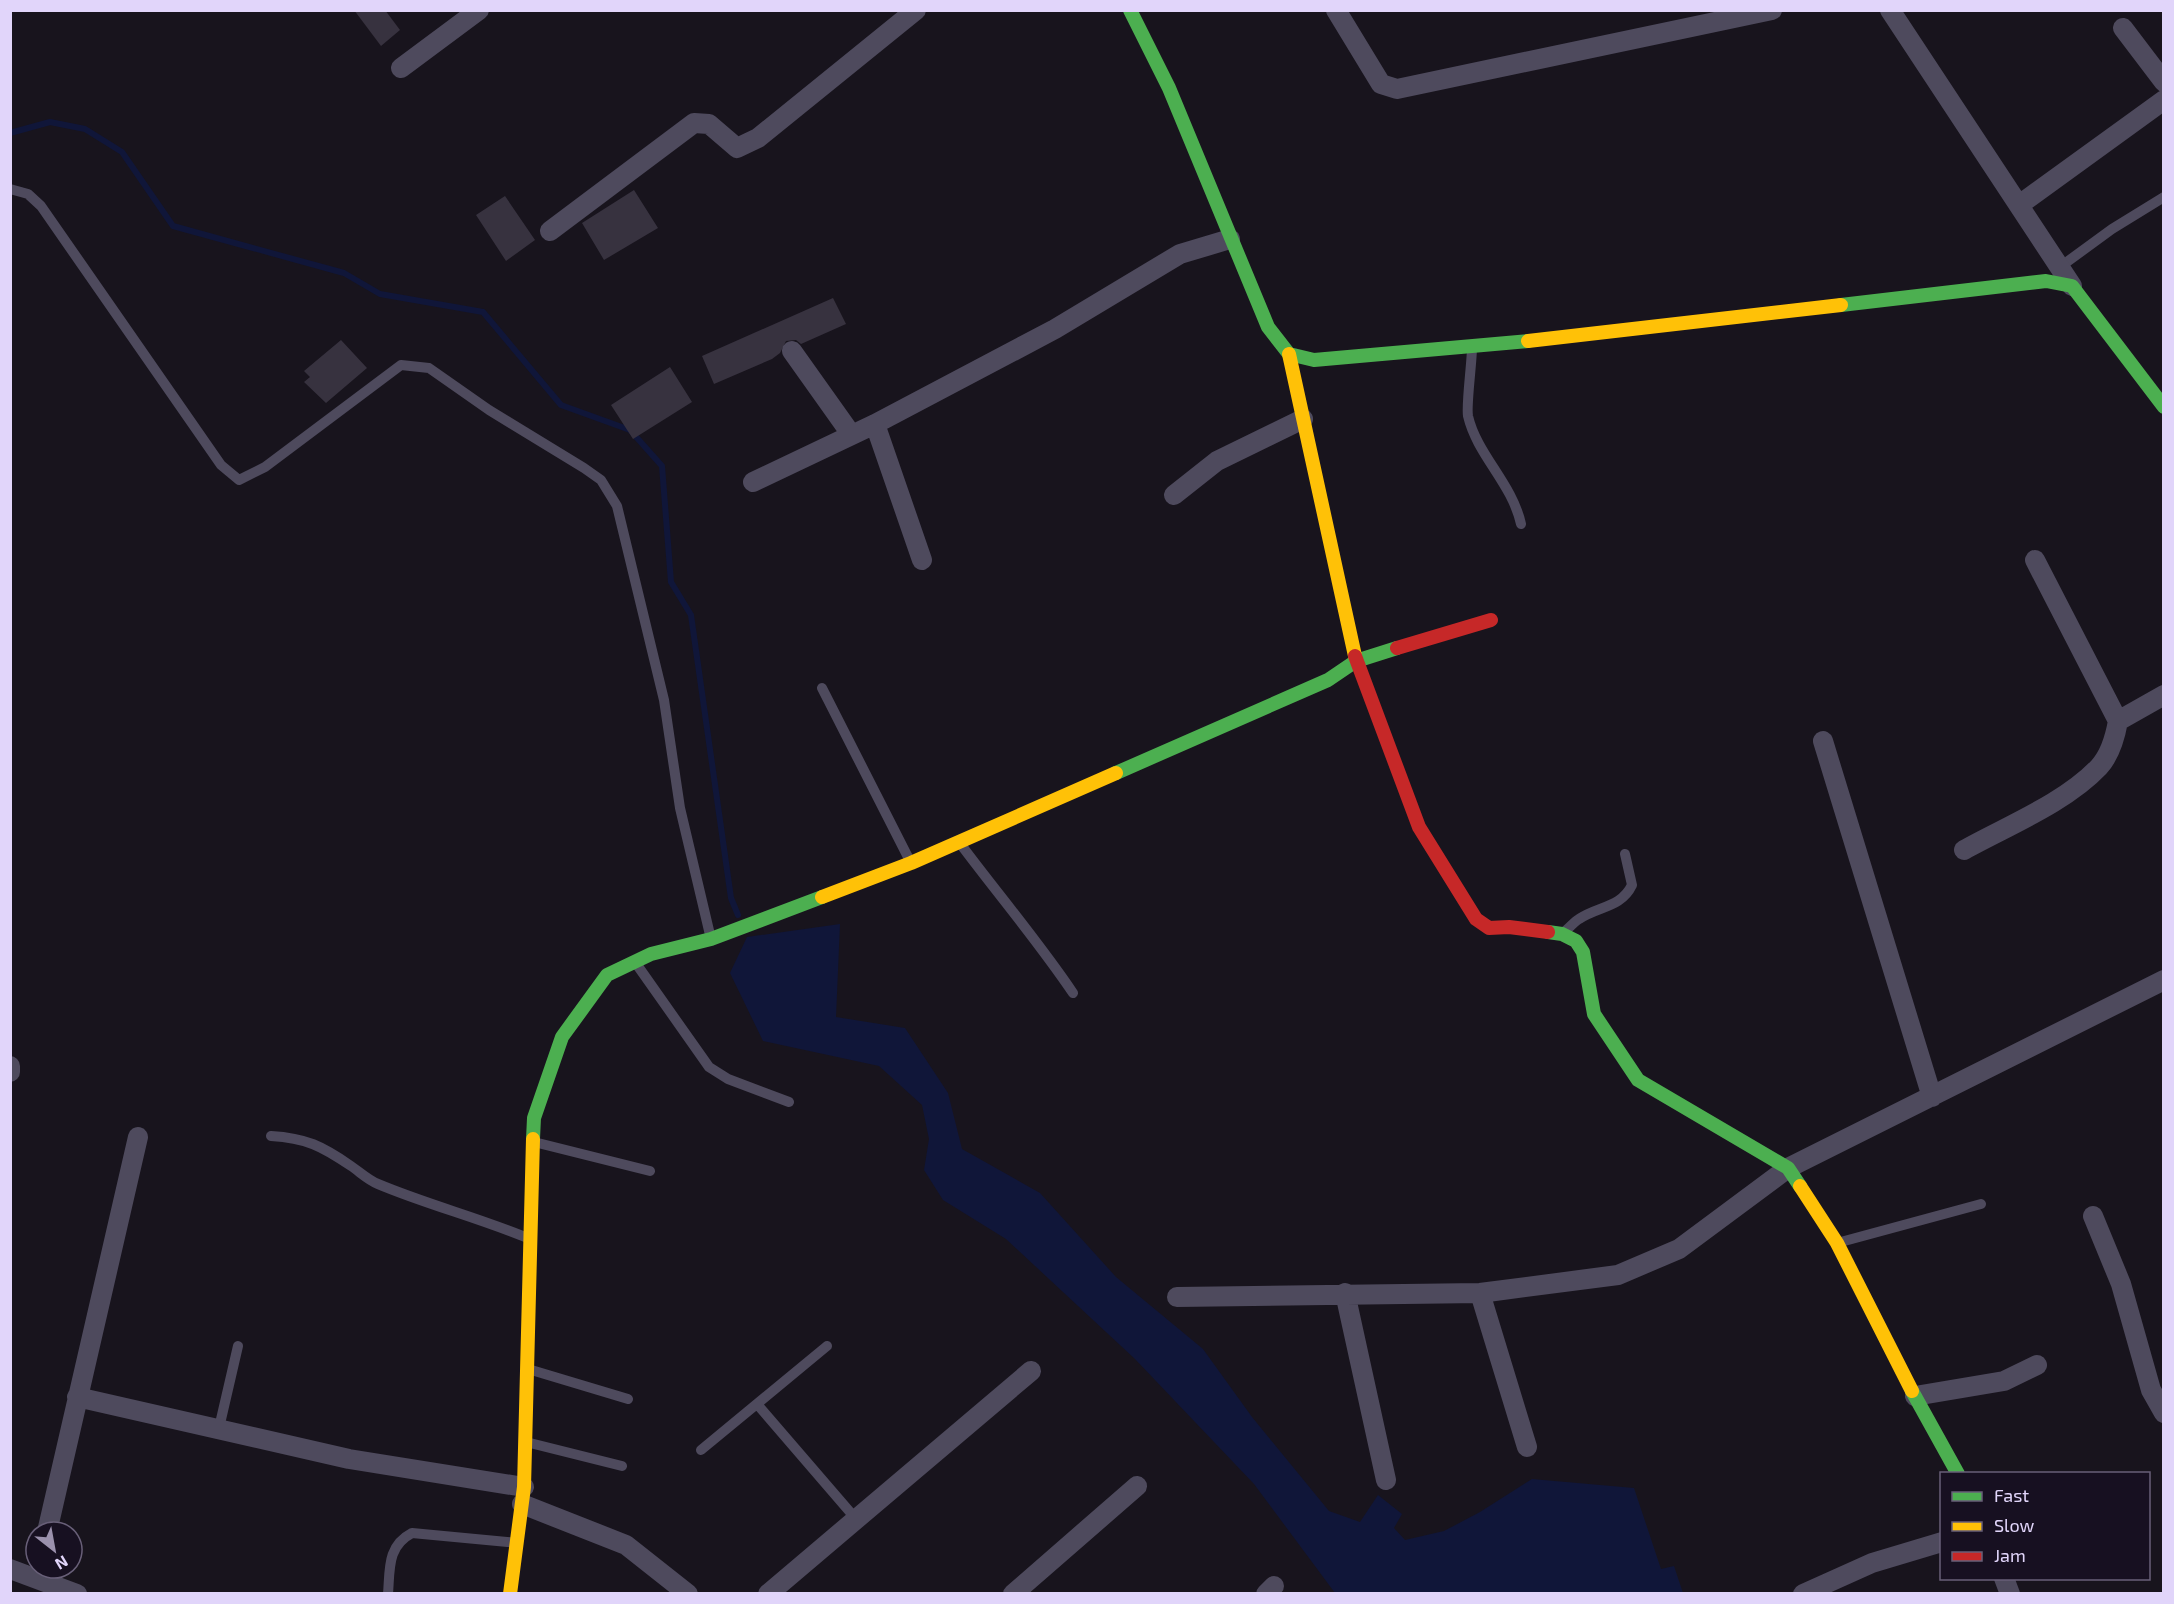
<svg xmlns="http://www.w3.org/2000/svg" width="2174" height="1604" font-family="'Exo 2',sans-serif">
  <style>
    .water { fill: #101639 }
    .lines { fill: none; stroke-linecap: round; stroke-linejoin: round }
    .stream { stroke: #101639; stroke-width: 6 }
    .building { fill: #37323f }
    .lane { stroke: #4e4a5d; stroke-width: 10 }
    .street { stroke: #4e4a5d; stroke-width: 20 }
    .fast { stroke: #4caf50; stroke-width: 14 }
    .slow { stroke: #ffc107; stroke-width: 14 }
    .jam { stroke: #c62828; stroke-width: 14 }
  </style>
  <rect width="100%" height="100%" fill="#18141d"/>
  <path class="water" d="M840 924 836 1017 905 1028 948 1093 962 1149 1040 1193 1116 1277 1203 1349 1252 1417 1329 1511 1360 1522 1378 1495 1402 1514 1394 1528 1405 1540 1444 1531 1480 1512 1532 1479 1634 1488 1661 1569 1674 1566 1683 1593H1335L1254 1484 1135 1359 1006 1239 943 1200 924 1170 929 1139 922 1105 879 1066 763 1041 730 973 747 937Z"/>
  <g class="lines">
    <path class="stream" d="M10 133 50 122 85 129 122 152 173 226 344 273 380 294 483 312 561 405 630 430 662 466 671 582 691 615 731 898 738 915"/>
  </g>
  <path class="building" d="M354 10H385L400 30 381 46Z
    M634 190 658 228 604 260 582 223Z
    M505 196 535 240 506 261 476 215Z
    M833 298 846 324 801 344 796 340 786 341 780 353 772 359 714 384 702 356Z
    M341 340 367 368 326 403 304 382 310 377 304 371Z
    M670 367 692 402 633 439 611 405Z"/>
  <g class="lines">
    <path class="lane" d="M10 189 28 194 41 206 221 465 239 480 265 467 401 365 429 368 489 410 584 468 601 480 617 506 664 700 680 808 711 939
      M2060 267 2112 229 2164 197
      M1472 347C1472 363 1466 405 1468 416 1477 455 1512 483 1521 524
      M822 688 911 863
      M959 842C997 893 1038 941 1073 993
      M1564 932C1569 928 1574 922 1579 919 1598 906 1621 908 1632 885L1625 854
      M635 962 709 1067 728 1079 789 1102
      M271 1136C306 1138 322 1146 351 1166 360 1172 368 1180 378 1184 428 1205 480 1218 530 1239
      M534 1142 650 1171
      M1837 1243 1981 1204
      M528 1369 628 1399
      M757 1404 856 1519
      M219 1428 238 1346
      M526 1442 622 1466
      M701 1450 827 1346
      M388 1594C390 1569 387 1546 412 1533L517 1543"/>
    <path class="street" d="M1336 10 1381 84 1397 89 1772 10
      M1890 10 2072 286
      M2123 28 2164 82
      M401 68 479 10
      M2019 205 2164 100
      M550 231 694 123 709 124 737 148 758 138 916 10
      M792 351 851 434
      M875 424 922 560
      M753 482 875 424 1055 329 1180 254 1230 239
      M1174 495 1217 461 1303 419
      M2118 721 2164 695
      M1823 741 1932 1097
      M1964 850C2007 826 2065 803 2099 767 2110 755 2115 738 2118 721L2035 560
      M10 1066V1072
      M2093 1216 2121 1284 2151 1390 2164 1413
      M1345 1293 1386 1480
      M1480 1293 1527 1447
      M1177 1297 1480 1293 1618 1275 1679 1249 1788 1168 2164 980
      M1915 1396 2004 1381 2037 1365
      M77 1397 349 1459 524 1487
      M522 1504 626 1545 688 1594
      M47 1532 138 1137
      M10 1569 77 1594
      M2004 1578 2010 1594
      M768 1594 1031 1371
      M1013 1594 1137 1486
      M1266 1594 1274 1586
      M1803 1594 1872 1563 1942 1542"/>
    <path class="fast" d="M1130 10 1169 88 1268 327 1289 354 1314 360 1528 341
      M1841 305 2046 281 2072 286 2164 407
      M1116 773 1328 680 1356 661 1397 648
      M1548 932 1562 934 1576 941 1583 952 1594 1014 1638 1080 1788 1168 1800 1186
      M533 1139 534 1118 562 1037 607 975 651 954 711 939 822 897
      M1912 1391 1958 1474"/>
    <path class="slow" d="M1528 341 1841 305
      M1289 354 1355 656
      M822 897 911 863 1116 773
      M1800 1186 1837 1243 1912 1391
      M510 1594 524 1487 533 1139"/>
    <path class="jam" d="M1397 648 1491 620
      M1355 656 1419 827 1476 919 1489 928 1509 927 1548 932"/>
  </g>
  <rect width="2174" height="1604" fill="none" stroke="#e1d5fa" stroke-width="24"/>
  <rect x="1940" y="1472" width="210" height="108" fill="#171021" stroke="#685f78" stroke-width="1.5"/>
  <rect x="1952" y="1492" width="30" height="9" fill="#4caf50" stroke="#685f78" stroke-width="1.5"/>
  <text x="1994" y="1502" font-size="18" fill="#e1d5fa">Fast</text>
  <rect x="1952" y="1522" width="30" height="9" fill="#ffc107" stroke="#685f78" stroke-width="1.5"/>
  <text x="1994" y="1532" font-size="18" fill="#e1d5fa">Slow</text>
  <rect x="1952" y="1552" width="30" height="9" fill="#c62828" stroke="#685f78" stroke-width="1.5"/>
  <text x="1994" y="1562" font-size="18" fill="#e1d5fa">Jam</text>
  <g transform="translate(54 1550) rotate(149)"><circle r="28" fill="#171021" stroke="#685f78" stroke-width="1.5"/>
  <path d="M0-4.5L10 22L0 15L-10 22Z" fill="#9b91ad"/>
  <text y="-9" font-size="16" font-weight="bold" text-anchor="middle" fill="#e1d5fa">N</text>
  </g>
</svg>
